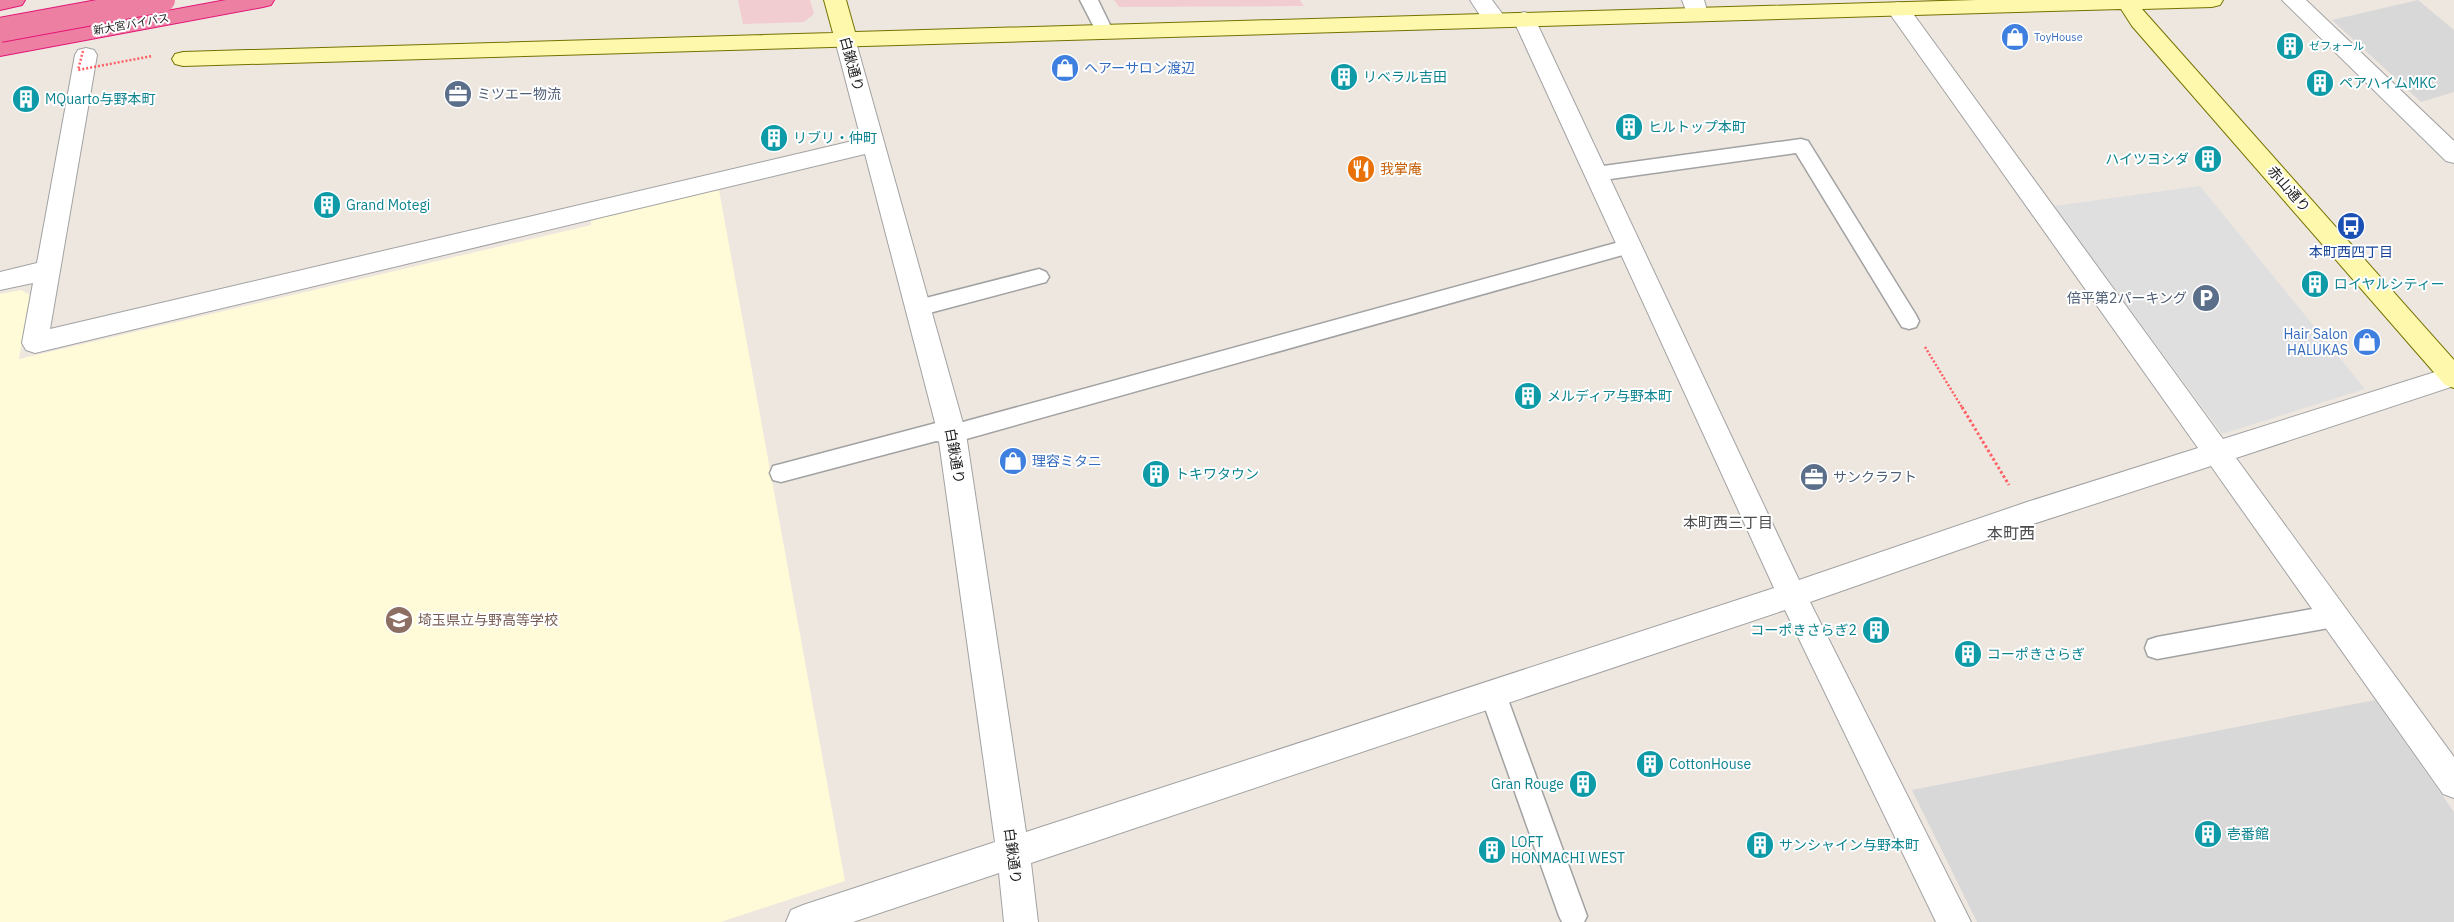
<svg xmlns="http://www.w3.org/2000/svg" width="2454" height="922" font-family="'IBM Plex Sans','Noto Sans JP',sans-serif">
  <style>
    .residential { fill: #d9d8d8 }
    .commercial { fill: #f1ccd0 }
    .education { fill: #fffad7 }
    .parking { fill: #dfdfdf }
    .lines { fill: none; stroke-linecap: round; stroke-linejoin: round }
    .lane-casing { stroke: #a2a2a2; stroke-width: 3 }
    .street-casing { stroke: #a2a2a2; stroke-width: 2 }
    .secondary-casing { stroke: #747200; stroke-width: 2 }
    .highway-casing { stroke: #e31576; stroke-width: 2 }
    .path-far1 { stroke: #ff5f63; stroke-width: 2.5; stroke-dasharray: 2 2; stroke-linecap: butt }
    .path { stroke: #ff5f63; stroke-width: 3; stroke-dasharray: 2.5 2.5; stroke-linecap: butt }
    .lane { fill: #fff; fill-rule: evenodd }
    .street { fill: #fff; fill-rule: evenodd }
    .secondary { fill: #fef8ad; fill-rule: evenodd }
    .highway { fill: #ed80a2; fill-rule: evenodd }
    .highway-bridge-casing { stroke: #e31576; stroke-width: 26; stroke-linecap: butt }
    .path-bridge { stroke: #ff5f63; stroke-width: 2.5; stroke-dasharray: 2 2; stroke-linecap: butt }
    .highway-bridge { stroke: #ed80a2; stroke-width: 24 }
    .labels { text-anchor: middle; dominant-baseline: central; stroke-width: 4; stroke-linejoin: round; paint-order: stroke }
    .far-street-label { font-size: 11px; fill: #1b1b1b; stroke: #fff }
    .far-shop-label { font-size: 11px; fill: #366cbe; stroke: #fff; text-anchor: start }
    .far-culture-label { font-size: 11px; fill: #0d838f; stroke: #fff; text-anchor: start }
    .street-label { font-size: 14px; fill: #1b1b1b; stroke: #fff }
    .shop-label { font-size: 14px; fill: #366cbe; stroke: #fff; text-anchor: start }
    .culture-label { font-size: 14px; fill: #0d838f; stroke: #fff; text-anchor: start }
    .service-label { font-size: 14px; fill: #4e5e75; stroke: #fff; text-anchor: start }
    .food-label { font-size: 14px; fill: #c56008; stroke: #fff; text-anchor: start }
    .transit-label { font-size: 14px; fill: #164399; stroke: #fff }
    .education-label { font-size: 14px; fill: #785e54; stroke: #fff; text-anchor: start }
    .neighbourhood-label { font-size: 15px; fill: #4e4e4e; stroke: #fff }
    .quarter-label { font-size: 16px; fill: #4e4e4e; stroke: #fff }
  </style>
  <rect width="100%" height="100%" fill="#eee7e0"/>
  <path class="residential" d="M2418 0 2454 30V92L2421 102 2332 20Z
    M2375 700 2454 812V922H1977L1912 790Z"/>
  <path class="commercial" d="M738 0H810L814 14 804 22 743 24Z
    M1114 0H1300L1304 6 1119 7Z"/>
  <path class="education" d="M719 190 845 881 721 922H0V294L21 290 30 295 19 359 591 225V220Z"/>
  <path class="parking" d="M2200 186 2365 389 2222 434 2054 206Z"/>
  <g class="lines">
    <defs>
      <path id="lane" d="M1080 0H1098L1113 31 1110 35H1098Z
        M1801 139 1808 141 1916 315 1919 321 1916 327 1909 329 1902 327 1796 153 1596 181 1589 179 1586 174 1589 169 1596 167Z
        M1630 239 1637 241 1640 246 1637 251 952 443 936 441 781 482 773 480 770 473 773 466 781 464 936 423 952 425Z
        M1039 269 1046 272 1049 277 1046 282 918 316 911 314 908 308 911 302 918 300Z
        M2334 605 2343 608 2346 616 2343 624 2334 627 2157 659 2148 656 2145 648 2148 640 2157 637Z
        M1493 682 1502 686 1506 694 1587 916 1584 922H1562L1559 916 1480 694 1484 686Z"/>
      <path id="street" d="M1470 0H1492L1507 20 1504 25C1486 30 1479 13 1470 0Z
        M1682 0H1704L1708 14 1705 19 1697 21 1689 19Z
        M2282 0H2306L2454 141V163L2446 161Z
        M1898 2 1906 4 2223 439 2454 366V386L2236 458 2454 757V798L2443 794 2211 466 2027 526 1810 602 1971 922H1936L1785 610 1031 863 1038 922H1004L999 873 853 922H786L791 910 803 905 995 842 938 434 865 154 35 353 26 350 22 343 33 283 0 290V272L37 263 75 55 78 50 86 48 94 50 97 55 50 329 861 139 835 40 838 35 846 33 854 35 966 434 1026 832 1774 588 1513 19 1516 14 1524 12 1532 14 1535 19 1799 580 2027 502 2198 448 1890 14 1887 9 1890 4Z"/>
      <path id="secondary" d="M824 0H846L855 32 1976 0H2223L2220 5 2212 7 2142 9 2454 360V388L2445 385 2132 26 2121 9 183 66 175 64 172 59 175 54 183 52 833 33Z"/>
      <path id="highway" d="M0 0H25L22 5 0 10Z
        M226 0H274L271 5 263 7 0 56V42Z"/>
    </defs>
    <use href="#lane" class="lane-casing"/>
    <use href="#street" class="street-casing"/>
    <use href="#secondary" class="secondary-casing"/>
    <use href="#highway" class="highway-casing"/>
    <path class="path-far1" d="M1925 347 1963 409"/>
    <path class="path" d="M1962 407 2009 485"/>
    <use href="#lane" class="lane"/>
    <use href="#street" class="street"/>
    <use href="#secondary" class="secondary"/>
    <use href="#highway" class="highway"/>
    <defs>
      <path id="highway-bridge" d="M0 30 163 0"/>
    </defs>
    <use href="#highway-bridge" class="highway-bridge-casing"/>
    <path class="path-bridge" d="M83 51 78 70 152 56"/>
    <use href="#highway-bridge" class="highway-bridge"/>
  </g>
  <defs>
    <symbol id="shop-disc" viewBox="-11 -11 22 22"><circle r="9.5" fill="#3f7fe0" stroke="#fff"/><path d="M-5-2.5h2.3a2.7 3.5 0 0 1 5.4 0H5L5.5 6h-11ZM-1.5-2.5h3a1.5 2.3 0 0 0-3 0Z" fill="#fff"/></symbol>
    <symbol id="building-disc" viewBox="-11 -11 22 22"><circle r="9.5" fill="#0f9aa8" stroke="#fff"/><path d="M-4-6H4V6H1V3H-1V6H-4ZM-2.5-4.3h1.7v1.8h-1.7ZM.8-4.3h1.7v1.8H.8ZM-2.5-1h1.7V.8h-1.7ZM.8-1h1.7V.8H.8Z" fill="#fff"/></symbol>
    <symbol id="office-disc" viewBox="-11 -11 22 22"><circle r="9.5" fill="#5c6f8a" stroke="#fff"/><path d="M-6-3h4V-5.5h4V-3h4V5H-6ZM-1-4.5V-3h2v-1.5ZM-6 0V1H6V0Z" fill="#fff"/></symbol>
    <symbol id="restaurant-disc" viewBox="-11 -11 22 22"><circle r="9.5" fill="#e8710a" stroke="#fff"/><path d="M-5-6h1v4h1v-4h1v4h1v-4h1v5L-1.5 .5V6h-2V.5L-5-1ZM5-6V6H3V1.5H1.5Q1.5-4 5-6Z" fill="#fff"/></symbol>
    <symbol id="bus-disc" viewBox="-11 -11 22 22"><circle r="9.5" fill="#1a4fb4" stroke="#fff"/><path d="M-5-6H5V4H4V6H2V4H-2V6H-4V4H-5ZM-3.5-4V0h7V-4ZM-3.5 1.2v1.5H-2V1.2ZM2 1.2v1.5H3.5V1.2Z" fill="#fff"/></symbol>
    <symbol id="parking-disc" viewBox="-11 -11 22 22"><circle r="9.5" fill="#5c6f8a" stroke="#fff"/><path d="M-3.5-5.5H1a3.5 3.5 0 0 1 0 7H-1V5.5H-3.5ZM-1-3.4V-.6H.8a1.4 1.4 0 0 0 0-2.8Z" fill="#fff"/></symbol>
    <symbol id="school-disc" viewBox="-11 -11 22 22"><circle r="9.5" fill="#8d6e63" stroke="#fff"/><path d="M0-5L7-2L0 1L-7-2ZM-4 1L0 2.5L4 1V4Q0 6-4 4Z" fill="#fff"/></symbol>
  </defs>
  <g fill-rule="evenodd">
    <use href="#shop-disc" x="1999" y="21" width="32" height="32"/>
    <use href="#building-disc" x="2274" y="30" width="32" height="32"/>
    <use href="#shop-disc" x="1049" y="52" width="32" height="32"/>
    <use href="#building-disc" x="1328" y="61" width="32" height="32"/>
    <use href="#building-disc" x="2304" y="67" width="32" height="32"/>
    <use href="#office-disc" x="442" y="78" width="32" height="32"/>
    <use href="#building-disc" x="10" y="83" width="32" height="32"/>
    <use href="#building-disc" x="1613" y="111" width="32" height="32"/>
    <use href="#building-disc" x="758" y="122" width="32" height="32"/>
    <use href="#building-disc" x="2192" y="143" width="32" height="32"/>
    <use href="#restaurant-disc" x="1345" y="153" width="32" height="32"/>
    <use href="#building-disc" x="311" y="189" width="32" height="32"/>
    <use href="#bus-disc" x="2335" y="210" width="32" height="32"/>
    <use href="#building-disc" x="2299" y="268" width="32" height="32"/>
    <use href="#parking-disc" x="2190" y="282" width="32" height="32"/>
    <use href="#shop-disc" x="2351" y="326" width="32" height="32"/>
    <use href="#building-disc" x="1512" y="380" width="32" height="32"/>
    <use href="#shop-disc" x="997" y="445" width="32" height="32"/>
    <use href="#building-disc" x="1140" y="458" width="32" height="32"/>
    <use href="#office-disc" x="1798" y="461" width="32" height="32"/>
    <use href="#school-disc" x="383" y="604" width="32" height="32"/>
    <use href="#building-disc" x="1860" y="614" width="32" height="32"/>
    <use href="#building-disc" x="1952" y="638" width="32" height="32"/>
    <use href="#building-disc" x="1634" y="748" width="32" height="32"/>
    <use href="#building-disc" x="1567" y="768" width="32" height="32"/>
    <use href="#building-disc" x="2192" y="818" width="32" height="32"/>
    <use href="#building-disc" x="1744" y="829" width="32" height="32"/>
    <use href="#building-disc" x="1476" y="834" width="32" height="32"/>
  </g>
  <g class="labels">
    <g class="far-street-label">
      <text transform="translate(131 24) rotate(-10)">新大宮バイパス</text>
    </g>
    <g class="far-shop-label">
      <text x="2034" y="37">ToyHouse</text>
    </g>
    <g class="far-culture-label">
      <text x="2309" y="46">ゼフォール</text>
    </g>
    <g class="street-label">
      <text transform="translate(852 64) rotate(75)">白鍬通り</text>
      <text transform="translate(2289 189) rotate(49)">赤山通り</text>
      <text transform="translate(955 456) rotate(80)">白鍬通り</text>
      <text transform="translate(1013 856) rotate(83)">白鍬通り</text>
    </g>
    <g class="shop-label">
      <text x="1084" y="68">ヘアーサロン渡辺</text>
      <text x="2348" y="334" text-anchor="end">Hair Salon<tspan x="2348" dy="16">HALUKAS</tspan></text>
      <text x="1032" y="461">理容ミタニ</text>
    </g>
    <g class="culture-label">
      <text x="1363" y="77">リベラル吉田</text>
      <text x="2339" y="83">ペアハイムMKC</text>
      <text x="45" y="99">MQuarto与野本町</text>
      <text x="1648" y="127">ヒルトップ本町</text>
      <text x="793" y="138">リブリ・仲町</text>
      <text x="2189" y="159" text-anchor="end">ハイツヨシダ</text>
      <text x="346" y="205">Grand Motegi</text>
      <text x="2334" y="284">ロイヤルシティー</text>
      <text x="1547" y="396">メルディア与野本町</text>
      <text x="1175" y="474">トキワタウン</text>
      <text x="1857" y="630" text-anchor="end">コーポきさらぎ2</text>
      <text x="1987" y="654">コーポきさらぎ</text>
      <text x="1669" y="764">CottonHouse</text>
      <text x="1564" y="784" text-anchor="end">Gran Rouge</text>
      <text x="2227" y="834">壱番館</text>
      <text x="1511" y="842">LOFT<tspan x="1511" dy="16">HONMACHI WEST</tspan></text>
      <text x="1779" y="845">サンシャイン与野本町</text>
    </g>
    <g class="service-label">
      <text x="477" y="94">ミツエー物流</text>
      <text x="2187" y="298" text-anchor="end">倍平第2パーキング</text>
      <text x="1833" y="477">サンクラフト</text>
    </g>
    <g class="food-label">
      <text x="1380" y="169">我掌庵</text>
    </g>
    <g class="transit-label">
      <text x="2351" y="252">本町西四丁目</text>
    </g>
    <g class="education-label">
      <text x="418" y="620">埼玉県立与野高等学校</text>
    </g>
    <g class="neighbourhood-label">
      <text x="1728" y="522">本町西三丁目</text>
    </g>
    <g class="quarter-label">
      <text x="2011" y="533">本町西</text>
    </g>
  </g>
</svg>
